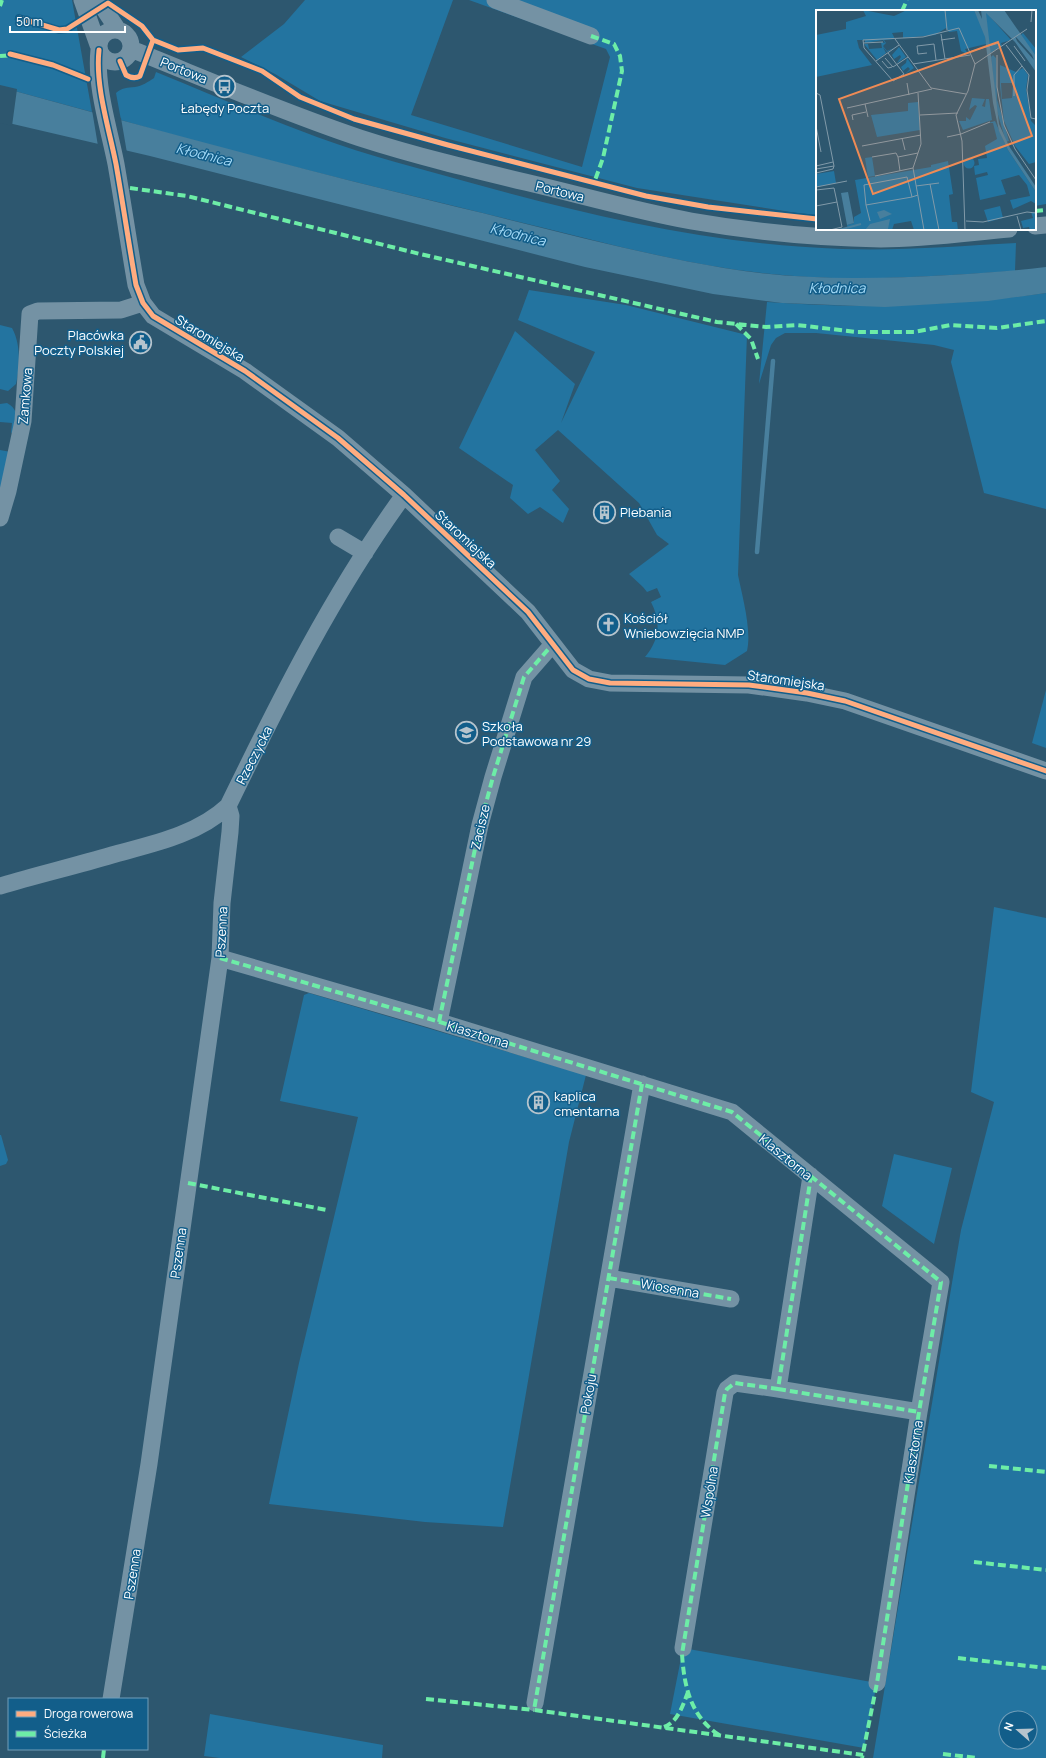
<svg xmlns="http://www.w3.org/2000/svg" width="1046" height="1758" font-family="Manrope,sans-serif">
  <style>
    .green { fill: #2374a0; fill-rule: evenodd }
    .water { fill: #487f9d }
    .pier { fill: #2d576f }
    .lines { fill: none; stroke-linecap: round; stroke-linejoin: round }
    .stream { stroke: #487f9d; stroke-width: 4.5 }
    .minor { stroke: #7492a4; stroke-width: 17 }
    .quiet { stroke: #6deda7; stroke-width: 4; stroke-dasharray: 8 4; stroke-linecap: butt }
    .cycleway-casing { stroke: #125e8a; stroke-width: 8 }
    .cycleway { stroke: #ffac80; stroke-width: 5 }
    .labels { text-anchor: middle; dominant-baseline: central; stroke-width: 3; stroke-linejoin: round; paint-order: stroke }
    .street-label { font-size: 13px; fill: #fff; stroke: #125e8a }
    .poi-label { font-size: 13px; fill: #fff; stroke: #125e8a; text-anchor: start }
    .water-label { font-size: 14px; font-style: italic; fill: #a4dbf8; stroke: #125e8a }
    .inset-river { fill: none; stroke: #487f9d; stroke-width: 2 }
    .inset-road { fill: none; stroke: #819aa9; stroke-width: 1 }
    .view { fill: #ef8b55; fill-opacity: 0.15; stroke: #ef8b55; stroke-width: 2 }
    .inset-edge { fill: none; stroke: #fff; stroke-width: 2 }
  </style>
  <rect width="100%" height="100%" fill="#2d576f"/>
  <path class="green" d="M0 0H72L92 112 0 87Z
    M305 0H453L411 115 582 167 610 57 606 49 469 0H1046V204L1035 206V11H817V215L797 213 637 188 445 138 320 101 275 74 241 57 284 24Z
    M156 72C210 94 263 117 317 137 368 156 422 169 475 184 595 217 717 245 842 249 900 251 958 246 1016 243L1015 271C947 275 878 281 809 277 705 272 604 242 503 218 376 187 247 157 121 120L116 93C123 87 127 88 135 87 142 86 148 82 154 78Z
    M529 290 626 305 747 335 738 575C742 595 752 630 747 651L725 665 645 657C660 639 661 622 651 602L661 597 657 588 647 592 643 587 629 574 669 544 657 535 639 503 558 430 535 450 560 481 552 490 569 509 563 523 540 507 528 514 510 498 513 485 459 448 515 331 575 384 561 423 595 352 518 320Z
    M1046 293V509L984 493 951 362 954 350 934 345 816 333H785L776 338 771 345 759 384 767 302C861 309 953 306 1046 293Z
    M0 325 12 328C21 344 20 367 16 384L8 391 0 389Z
    M7 403C18 409 17 417 17 429L11 433 12 423 0 422V404Z
    M0 450 11 452 0 496Z
    M1046 690V748L1032 743Z
    M994 907 1046 918V1758H873L954 1271 961 1230 994 1102 971 1092ZM1006 1718H1030V1742H1006Z
    M309 993 586 1075 569 1142 503 1527 425 1522 269 1504 299 1363 358 1117 280 1101 304 995Z
    M0 1135H1L8 1160 6 1164 0 1166Z
    M894 1154 952 1168 934 1244 882 1206Z
    M683 1648 877 1683 864 1748 670 1714Z
    M210 1714 383 1745 382 1758H220L204 1756Z"/>
  <path class="water" d="M0 87C152 129 304 170 457 207 546 228 634 253 724 268 799 281 875 279 950 275 982 273 1014 271 1046 267V293L988 301 885 307 782 303 713 294 585 267 150 156 0 121Z"/>
  <path class="pier" d="M0 85 17 89 12 126 0 123Z
    M92 110 121 118 127 153 98 146Z"/>
  <g class="lines">
    <path class="stream" d="M757 552 773 361"/>
    <path class="minor" d="M82 0 98 45
      M98 0 118 30
      M495 0 591 36
      M99 46a16 16 0 1 1 32 0a16 16 0 1 1-32 0Z
      M131 49C206 79 282 112 360 138 425 159 492 174 558 190 602 201 647 213 691 221 754 232 818 238 881 239 924 239 966 233 1009 229
      M99 50C95 86 109 128 116 164 123 204 129 245 136 285L143 303 153 316 245 371 338 438 404 495 528 612 573 670 589 679 610 683 749 685 807 693 845 701 1046 771
      M1035 226 1046 225
      M0 518 8 491 23 421 30 314 38 311 121 310 143 303
      M338 537 365 553
      M0 886C37 875 75 866 112 855 152 844 197 835 228 806 280 699 334 591 404 495
      M220 958 430 1019 732 1112 941 1282 919 1412 877 1683
      M439 1022 480 825 493 777 524 677 552 645
      M609 1278 731 1299
      M778 1389 919 1412
      M683 1648 725 1393 727 1389 735 1383 778 1389 811 1176
      M111 1699 149 1464 220 958 222 903 230 832 231 816 228 806
      M535 1703 642 1084"/>
    <path class="quiet" d="M0 6 2 0
      M902 11 907 0
      M591 36 614 44 620 56 622 71 603 158 594 183
      M0 56 14 55
      M130 188 187 196 420 254 717 322 766 327 797 325 857 332H914L951 325 997 328 1046 321
      M1035 211 1046 210
      M736 324 751 339 758 359
      M220 958 430 1019 732 1112 941 1282 919 1412 877 1683 862 1758
      M439 1022 480 825 493 777 524 677 552 645
      M642 1084 534 1710 863 1755
      M188 1183 327 1210
      M609 1278 731 1299
      M778 1389 919 1412
      M989 1466 1046 1472
      M974 1562 1046 1570
      M958 1658 1046 1668
      M426 1699 534 1710
      M664 1727C678 1722 683 1705 688 1692
      M719 1735C690 1716 684 1685 682 1654L725 1393 727 1389 735 1383 778 1389 811 1176
      M943 1754 978 1758
      M103 1758 104 1749"/>
    <defs>
      <path id="cycleway" d="M19 18 59 30 67 29 108 3 142 26 153 40 178 50 203 48 262 71 300 97 354 119 448 145 646 196 708 207 817 219
        M99 50C95 86 109 128 116 164 123 204 129 245 136 285L143 303 153 316 245 371 338 438 404 495 528 612 573 670 589 679 610 683 749 685 807 693 845 701 1046 771
        M10 54 53 65 88 79
        M120 61 126 75C131 78 135 79 140 76L153 40"/>
    </defs>
    <use href="#cycleway" class="cycleway-casing"/>
    <use href="#cycleway" class="cycleway"/>
  </g>
  <defs>
    <symbol id="bus-ring" viewBox="-11 -11 22 22"><circle r="9.5" fill="#125e8a" stroke="#b6c4cd" stroke-width="1.5"/><path d="M-5-6H5V4H4V6H2V4H-2V6H-4V4H-5ZM-3.5-4V0h7V-4ZM-3.5 1.2v1.5H-2V1.2ZM2 1.2v1.5H3.5V1.2Z" fill="#b6c4cd"/></symbol>
    <symbol id="civic-ring" viewBox="-11 -11 22 22"><circle r="9.5" fill="#125e8a" stroke="#b6c4cd" stroke-width="1.5"/><path d="M-.6-6.5H3V-4.5H.6V-3L4-1V1h2V6H-6V1h2V-1L-.6-3ZM-1.2 2.5V6h2.4V2.5Z" fill="#b6c4cd"/></symbol>
    <symbol id="building-ring" viewBox="-11 -11 22 22"><circle r="9.5" fill="#125e8a" stroke="#b6c4cd" stroke-width="1.5"/><path d="M-4-6H4V6H1V3H-1V6H-4ZM-2.5-4.3h1.7v1.8h-1.7ZM.8-4.3h1.7v1.8H.8ZM-2.5-1h1.7V.8h-1.7ZM.8-1h1.7V.8H.8Z" fill="#b6c4cd"/></symbol>
    <symbol id="church-ring" viewBox="-11 -11 22 22"><circle r="9.5" fill="#125e8a" stroke="#b6c4cd" stroke-width="1.5"/><path d="M-1.2-6h2.4v3.5h3.3v2.4h-3.3V6h-2.4V-.1h-3.3v-2.4h3.3Z" fill="#b6c4cd"/></symbol>
    <symbol id="school-ring" viewBox="-11 -11 22 22"><circle r="9.5" fill="#125e8a" stroke="#b6c4cd" stroke-width="1.5"/><path d="M0-5L7-2L0 1L-7-2ZM-4 1L0 2.5L4 1V4Q0 6-4 4Z" fill="#b6c4cd"/></symbol>
  </defs>
  <g fill-rule="evenodd">
    <use href="#bus-ring" x="212" y="74" width="25" height="25"/>
    <use href="#civic-ring" x="128" y="330" width="25" height="25"/>
    <use href="#building-ring" x="592" y="500" width="25" height="25"/>
    <use href="#church-ring" x="596" y="612" width="25" height="25"/>
    <use href="#school-ring" x="454" y="720" width="25" height="25"/>
    <use href="#building-ring" x="526" y="1090" width="25" height="25"/>
  </g>
  <g class="labels">
    <g class="street-label">
      <text transform="translate(184 70) rotate(22)">Portowa</text>
      <text transform="translate(560 191) rotate(14)">Portowa</text>
      <text transform="translate(210 338) rotate(31)">Staromiejska</text>
      <text transform="translate(25 396) rotate(-85)">Zamkowa</text>
      <text transform="translate(466 539) rotate(43)">Staromiejska</text>
      <text transform="translate(786 680) rotate(8)">Staromiejska</text>
      <text transform="translate(254 755) rotate(-63)">Rzeczycka</text>
      <text transform="translate(480 827) rotate(-77)">Zacisze</text>
      <text transform="translate(221 932) rotate(-87)">Pszenna</text>
      <text transform="translate(478 1034) rotate(17)">Klasztorna</text>
      <text transform="translate(786 1157) rotate(39)">Klasztorna</text>
      <text transform="translate(178 1253) rotate(-82)">Pszenna</text>
      <text transform="translate(670 1288) rotate(10)">Wiosenna</text>
      <text transform="translate(588 1394) rotate(-80)">Pokoju</text>
      <text transform="translate(913 1452) rotate(-81)">Klasztorna</text>
      <text transform="translate(709 1492) rotate(-81)">Wspólna</text>
      <text transform="translate(132 1574) rotate(-81)">Pszenna</text>
    </g>
    <g class="poi-label">
      <text x="225" y="108" text-anchor="middle">Łabędy Poczta</text>
      <text x="124" y="335" text-anchor="end">Placówka<tspan x="124" dy="15">Poczty Polskiej</tspan></text>
      <text x="620" y="512">Plebania</text>
      <text x="624" y="618">Kościół<tspan x="624" dy="15">Wniebowzięcia NMP</tspan></text>
      <text x="482" y="726">Szkoła<tspan x="482" dy="15">Podstawowa nr 29</tspan></text>
      <text x="554" y="1096">kaplica<tspan x="554" dy="15">cmentarna</tspan></text>
    </g>
    <g class="water-label">
      <text transform="translate(204 154) rotate(14)">Kłodnica</text>
      <text transform="translate(518 234) rotate(14)">Kłodnica</text>
      <text x="837" y="287">Kłodnica</text>
    </g>
  </g>
  <g transform="translate(816 10)">
    <rect width="220" height="220" fill="#2d576f"/>
    <path d="M47 0 78 6 91 0H158L168 19 170 34 149 39 152 44 147 45 149 43 145 41 141 21 133 22 130 18 119 25 87 28V22L76 23 79 29 68 30 70 33 67 36 71 41 80 37 71 42 67 37 70 43 61 50 48 34H52L53 39 66 38 65 32 69 33 67 30 49 33V30H41L43 38 56 55 0 67V25L30 19V12L50 6ZM169 1 195 30 185 33 186 36 174 44ZM207 23 220 39V46L204 26ZM83 37 90 47 81 53 85 47 84 45 78 49 76 45ZM177 45 180 48 181 89 193 131 190 132 180 98 175 47ZM91 48 98 58 89 64 94 59 92 57 87 61 85 57 90 53ZM184 55 200 62 207 58 212 65 210 79 215 111 220 116V152L213 154 199 136 188 111 184 76ZM185 73H197L196 88 186 89ZM156 88 169 89 166 96 169 97 170 89H173L176 110 147 120 143 111H150V107L154 110 161 96 159 95 153 100ZM102 92 104 120 61 127 55 105 92 101V93ZM179 111 192 140 220 182V194L215 191 197 199 194 190 214 186 211 175 203 165 185 170 190 184 164 190 160 168 172 165 171 162 159 165 158 156 163 155 162 149 171 148 169 136 181 129 177 113H172ZM56 147 59 166 52 167 49 148ZM147.5 153a5.5 5.5 0 1 1 11 0a5.5 5.5 0 1 1-11 0ZM132 151 137 184 133 185 136 212H141L142 220H98L95 211 78 214 76 220H32L31 215 38 213V207L45 203 39 170 115 157V155ZM18 161 20 173 0 177V164ZM184 196 187 208 172 212 168 200ZM215 202H220V220H214L213 217 207 218 205 211 217 208Z" fill="#2374a0" fill-rule="evenodd"/>
    <path d="M158 0H162L166 9 165 0H188L220 46V62L199 32 170 3 183 114 193 136 220 177V182L192 140 183 121 177 93 169 27ZM199 26 216 45 218 50 201 31ZM32 182 38 213 31 215 25 183ZM68 200 76 204 64 209 61 202ZM74 209 72 219 49 220 54 214Z" fill="#487f9d" fill-rule="evenodd"/>
    <path class="inset-river" d="M23 220 45 214"/>
    <path class="inset-road" d="M129 0 131 20M215 12 216 0M125 24 129 49M79 29 115 78 150 84M125 30 139 28M47 33 67 32M190 35 213 65 211 80 215 108 220 109M198 36 209 51M153 42 183 33M72 43 88 64M111 43 102 44 101 36 118 34 120 50M181 45V77L188 115 199 139 220 170M69 48 77 57 92 47M60 51 83 35M66 51 72 58 76 57M97 54 154 45M88 64 77 71 48 38 47 30 107 27 143 18 159 54M91 73 93 85M0 83 4 85 18 156 17 159 0 163M198 86V65L206 56M49 94 52 107M31 98 116 79M104 105 142 103M37 110 36 105 50 102M0 116 5 142M145 124 174 112M131 127 145 124M86 128 89 140M46 136 105 125M56 147 80 143 82 147 102 143M82 147 84 161M0 156 17 152M97 158 108 220M0 159 18 156M59 166 97 158 105 134 102 83M114 174 123 220M100 176 123 173M0 177 31 171M0 180 18 178 21 192 0 196M96 187 91 167 48 175 50 195 96 187 102 185M50 195 54 211M201 206 205 220M150 211 167 212 211 202 220 203M14 220 26 217 21 192M149 220 146 131 140 105 152 81 159 54 211 19"/>
    <path class="view" d="M182 32 216 126 57 184 23 89Z"/>
    <rect width="220" height="220" class="inset-edge"/>
  </g>
  <rect x="8" y="1698" width="140" height="52" fill="#125e8a" stroke="#719eb9"/>
  <rect x="16" y="1711" width="20" height="6" fill="#ffac80" stroke="#719eb9"/>
  <text x="44" y="1718" font-size="12" fill="#ffffff">Droga rowerowa</text>
  <rect x="16" y="1731" width="20" height="6" fill="#6deda7" stroke="#719eb9"/>
  <text x="44" y="1738" font-size="12" fill="#ffffff">Ścieżka</text>
  <g transform="translate(1018 1730) rotate(290)"><circle r="19" fill="#125e8a" stroke="#719eb9"/>
  <path d="M0-3L7 15L0 10L-7 15Z" fill="#b6c4cd"/>
  <text y="-6" font-size="11" font-weight="bold" text-anchor="middle" fill="#ffffff">N</text>
  </g>
  <path d="M10 26v6h115v-6" fill="none" stroke="#ffffff" stroke-width="2"/>
  <text x="16" y="26" font-size="12" fill="#ffffff" stroke="#125e8a" stroke-width="3" paint-order="stroke">50 m</text>
</svg>
